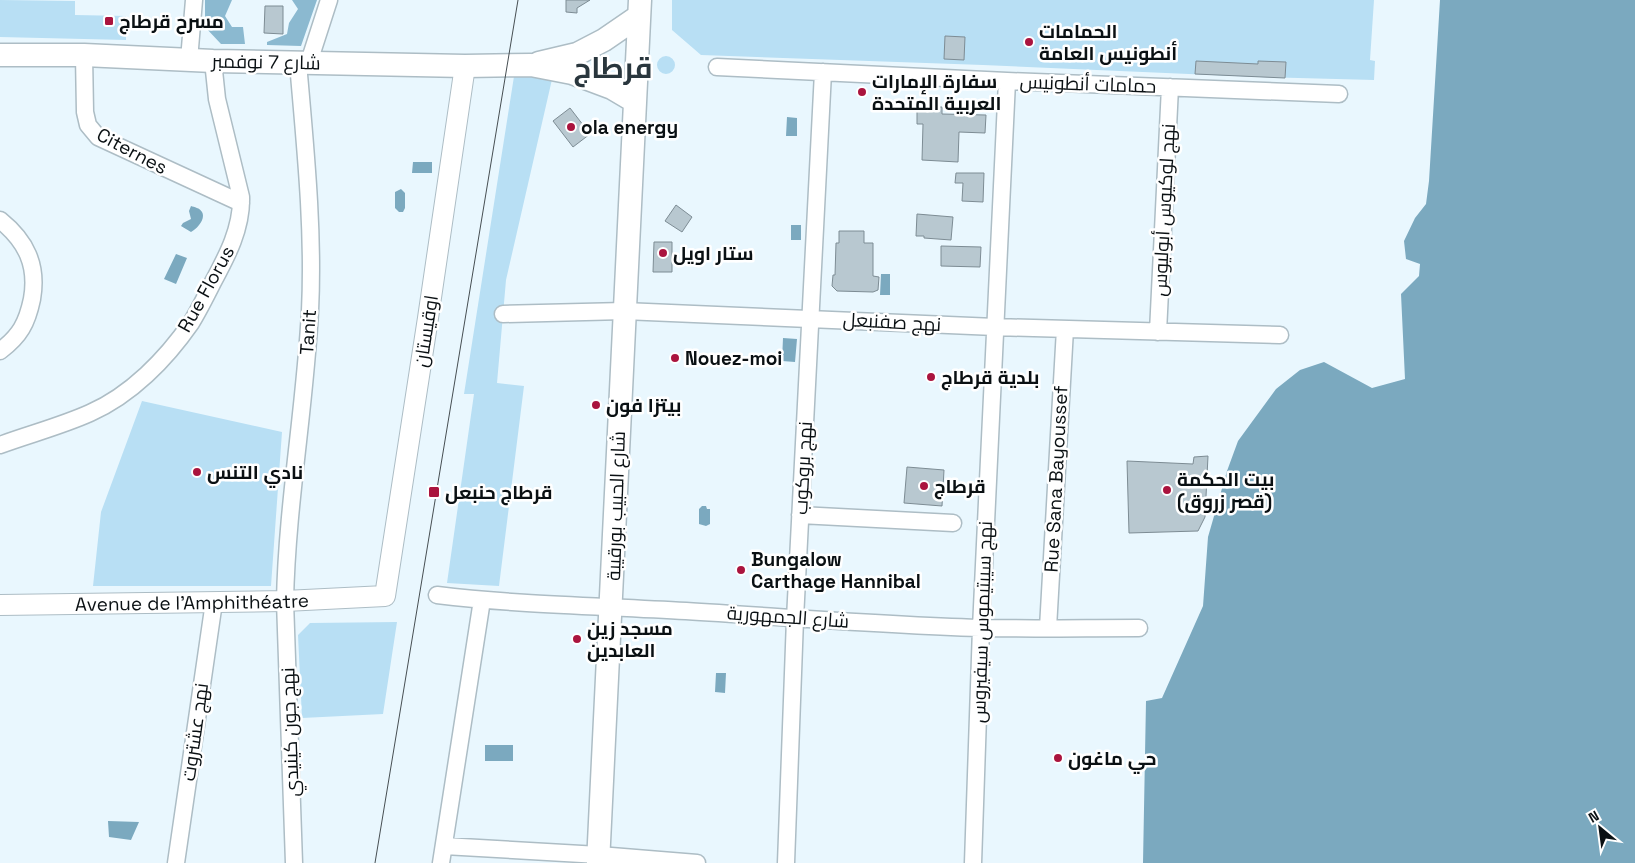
<svg xmlns="http://www.w3.org/2000/svg" width="1635" height="863" font-family="'Space Grotesk',Cairo,sans-serif">
  <style>
    .green { fill: #b8dff4 }
    .forest { fill: #8bb9d0 }
    .water { fill: #7ba9bf }
    .building { fill: #b8c8d0; stroke: #7d8c94 }
    .lines { fill: none; stroke-linecap: round; stroke-linejoin: round }
    .minor-casing { stroke: #adbdc5; stroke-width: 19 }
    .tertiary-casing { stroke: #adbdc5; stroke-width: 22 }
    .secondary-casing { stroke: #adbdc5; stroke-width: 25 }
    .minor { stroke: #fff; stroke-width: 16 }
    .tertiary { stroke: #fff; stroke-width: 20 }
    .secondary { stroke: #fff; stroke-width: 22 }
    .tram { stroke: #464e52; stroke-width: 1 }
    .poi-dot { fill: #aa143e; stroke: #fff; stroke-width: 2 }
    .labels { text-anchor: middle; dominant-baseline: central; stroke-width: 5; stroke-linejoin: round; paint-order: stroke }
    .poi-label { font-size: 19px; font-weight: bold; fill: #0a1013; stroke: #fff; text-anchor: start }
    .street-label { font-size: 19px; fill: #0a1013; stroke: #fff }
    .town-label { font-size: 29px; font-weight: bold; fill: #29363d; stroke: #fff }
  </style>
  <rect width="100%" height="100%" fill="#e9f7fe"/>
  <path class="green" d="M0 0 75 1V15L126 16V40L0 37Z
    M672 0H1374L1370 60 1375 61 1374 80 1258 77 983 65 701 55 672 30Z
    M657 65a9 9 0 1 1 18 0a9 9 0 1 1-18 0Z
    M515 70 553 75 506 280 497 383 524 386 499 586 447 583 474 394H464Z
    M142 401 282 432 271 586H93L101 512Z
    M397 622 383 714 302 718 298 635 310 623Z"/>
  <path class="forest" d="M205 0H232L225 16 232 27H243L245 44H221L205 27Z
    M292 0H317L301 46 267 45V42L287 34 289 23 298 9Z"/>
  <path class="water" d="M1440 0H1635V863H1143L1146 701 1162 698 1203 606 1208 537 1227 471 1238 441 1276 389 1300 370 1324 362 1372 388 1405 379 1401 294 1419 276 1420 264 1406 259 1404 241 1415 218 1426 204 1429 181Z
    M787 117 797 118V136H786Z
    M413 162H432V173H412Z
    M401 189 405 193V208L403 212H399L395 208V192Z
    M191 206C194 207 200 208 202 212 206 219 197 229 191 232L181 226 183 223 191 219 189 211Z
    M791 225H801V240H791Z
    M176 254 187 258 176 284 164 279Z
    M881 274H890V295H880Z
    M783 338 797 339 795 362 782 361Z
    M702 506H706L707 509H710V524L706 526 699 524V509Z
    M716 673H726L725 693 715 692Z
    M485 745H513V761H485Z
    M108 821 139 822 131 840 109 837Z"/>
  <path class="building" d="M566 0H590L577 8V13L566 12Z
    M265 6H283V34L264 33Z
    M945 36 965 37 964 60 944 59Z
    M1196 61 1258 64V61L1286 62 1285 78 1195 74Z
    M917 107H942V114L986 115 985 133 959 132 958 162 922 160 923 124H917Z
    M570 108 590 134 573 147 553 121Z
    M956 173H984L983 202 962 201 963 183H955Z
    M676 205 692 217 682 232 665 221Z
    M917 214 953 217 951 240 924 238V236H916Z
    M839 231H864V243H873V276L879 277 878 290 873 292 837 291 832 286 833 275H835L836 243H839Z
    M654 242H672V272H653Z
    M941 246 981 247 980 267 941 266Z
    M1208 456 1205 517 1198 531 1129 533 1127 461 1193 464 1194 457Z
    M907 467 944 470 942 506 904 503Z"/>
  <g class="lines">
    <defs>
      <path id="minor" d="M84 55 85 112 88 125 98 137 241 203
        M189 60 194 0
        M309 62 329 0
        M717 67 1007 81 1339 94
        M0 220C26 241 38 265 32 299 27 323 20 336 0 351
        M503 314 624 311 995 327 1280 335
        M1158 332 1170 87
        M0 445C30 434 61 426 90 413 131 395 166 359 191 323 199 310 206 296 213 282 227 256 242 228 241 197L217 99 213 61
        M800 515 953 523
        M437 595C520 605 603 606 686 611 784 617 882 625 980 628 1033 629 1086 628 1139 628
        M1048 628 1065 329
        M444 846 599 855 697 863
        M176 863 214 602
        M294 863 285 601C287 504 305 408 310 311 314 229 305 145 298 63
        M441 863 482 600
        M786 863 795 619 823 72
        M973 863 981 628 1007 81"/>
      <g id="tertiary">
        <path id="s1" d="M0 605 285 601 385 596 428 318 465 66"/>
      </g>
      <path id="secondary" d="M0 55H84L213 61 465 66 531 65 572 73 612 88 634 101
        M539 63 577 54 604 40 639 16
        M598 863 640 0"/>
    </defs>
    <use href="#minor" class="minor-casing"/>
    <use href="#tertiary" class="tertiary-casing"/>
    <use href="#secondary" class="secondary-casing"/>
    <use href="#minor" class="minor"/>
    <use href="#tertiary" class="tertiary"/>
    <use href="#secondary" class="secondary"/>
    <path class="tram" d="M375 863 518 0"/>
  </g>
  <g class="poi-dot">
    <rect x="104" y="16" width="10" height="10" rx="2.5"/>
    <circle cx="1029" cy="42" r="5"/>
    <circle cx="862" cy="92" r="5"/>
    <circle cx="571" cy="127" r="5"/>
    <circle cx="663" cy="253" r="5"/>
    <circle cx="675" cy="358" r="5"/>
    <circle cx="931" cy="377" r="5"/>
    <circle cx="596" cy="405" r="5"/>
    <circle cx="197" cy="472" r="5"/>
    <circle cx="924" cy="486" r="5"/>
    <circle cx="1167" cy="490" r="5"/>
    <rect x="428" y="486" width="12" height="12" rx="2.5"/>
    <circle cx="741" cy="570" r="5"/>
    <circle cx="577" cy="639" r="5"/>
    <circle cx="1058" cy="758" r="5"/>
  </g>
  <g class="labels">
    <g class="poi-label">
      <text x="119" y="21">مسرح قرطاج</text>
      <text x="1039" y="31">الحمامات<tspan x="1039" dy="22">أنطونيس العامة</tspan></text>
      <text x="872" y="81">سفارة الإمارات<tspan x="872" dy="22">العربية المتحدة</tspan></text>
      <text x="581" y="127">ola energy</text>
      <text x="673" y="253">ستار اويل</text>
      <text x="685" y="358">Nouez-moi</text>
      <text x="941" y="377">بلدية قرطاج</text>
      <text x="606" y="405">بيتزا فون</text>
      <text x="207" y="472">نادي التنس</text>
      <text x="1177" y="479">بيت الحكمة<tspan x="1177" dy="22">(قصر زروق)</tspan></text>
      <text x="934" y="486">قرطاج</text>
      <text x="445" y="492">قرطاج حنبعل</text>
      <text x="751" y="559">Bungalow<tspan x="751" dy="22">Carthage Hannibal</tspan></text>
      <text x="587" y="628">مسجد زين<tspan x="587" dy="22">العابدين</tspan></text>
      <text x="1068" y="758">حي ماغون</text>
    </g>
    <g class="street-label">
      <text transform="translate(266 62) rotate(1)">شارع 7 نوفمبر</text>
      <text transform="translate(1088 84) rotate(2)">حمامات أنطونيس</text>
      <text transform="translate(132 151) rotate(28)">Citernes</text>
      <text transform="translate(1164 210) rotate(-87)">نهج لوكيوس أبوليوس</text>
      <text transform="translate(206 289) rotate(-61)">Rue Florus</text>
      <text transform="translate(892 322) rotate(3)">نهج صفنبعل</text>
      <text transform="translate(426 331) rotate(-81)">اوقيستان</text>
      <text transform="translate(308 332) rotate(-86)">Tanit</text>
      <text transform="translate(803 468) rotate(-87)">نهج بروكوب</text>
      <text transform="translate(1056 479) rotate(-87)">Rue Sana Bayoussef</text>
      <text transform="translate(616 506) rotate(-88)">شارع الحبيب بورقيبة</text>
      <text stroke="none"><textPath href="#s1" startOffset="192">Avenue de l'Amphithéatre</textPath></text>
      <text transform="translate(788 617) rotate(4)">شارع الجمهورية</text>
      <text transform="translate(982 622) rotate(-88)">نهج سيبتيموس سيفيروس</text>
      <text transform="translate(195 732) rotate(-82)">نهج عشتروت</text>
      <text transform="translate(290 732) rotate(-92)">نهج جون كينيدي</text>
    </g>
    <g class="town-label">
      <text x="613" y="67">قرطاج</text>
    </g>
  </g>
  <g transform="translate(1600 828) rotate(331)" stroke="#ffffff" stroke-width="4" paint-order="stroke">
  <path d="M0-4L9 19L0 12L-9 19Z" fill="#0a1013"/>
  <text y="-8" font-size="14" font-weight="bold" text-anchor="middle" fill="#0a1013">N</text>
  </g>
</svg>
